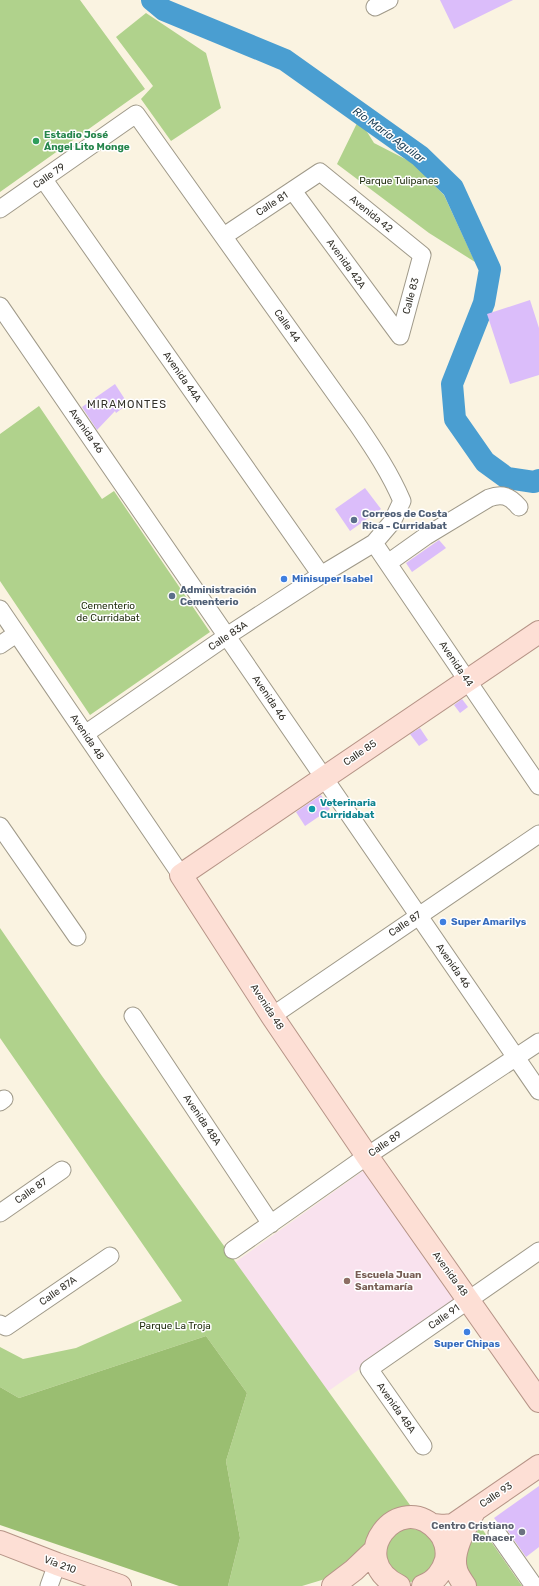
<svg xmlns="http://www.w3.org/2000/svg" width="539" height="1586" font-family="Rubik,sans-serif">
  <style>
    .education { fill: #f9e2ee }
    .green { fill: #b0d28c }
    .forest { fill: #9abe71 }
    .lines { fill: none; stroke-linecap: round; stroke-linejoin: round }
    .river { stroke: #4a9ed1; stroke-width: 22 }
    .building { fill: #dbbdfa }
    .minor-casing { stroke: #9f9989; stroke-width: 19 }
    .major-casing { stroke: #b69487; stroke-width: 24 }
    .minor { stroke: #fff; stroke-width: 17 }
    .major { stroke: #fddfd5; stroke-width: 22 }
    .leisure-dot { fill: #2e9e5b; stroke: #fff; stroke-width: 1.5 }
    .service-dot { fill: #5c6f8a; stroke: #fff; stroke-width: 1.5 }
    .shop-dot { fill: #3f7fe0; stroke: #fff; stroke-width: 1.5 }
    .culture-dot { fill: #0f9aa8; stroke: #fff; stroke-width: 1.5 }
    .education-dot { fill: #8d6e63; stroke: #fff; stroke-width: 1.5 }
    .worship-dot { fill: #6b7280; stroke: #fff; stroke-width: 1.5 }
    .labels { text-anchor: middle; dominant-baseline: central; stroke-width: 3; stroke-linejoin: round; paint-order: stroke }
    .leisure-label { font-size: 10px; font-weight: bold; fill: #27864d; stroke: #fff; text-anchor: start }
    .street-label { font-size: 10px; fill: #33312a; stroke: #fff }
    .park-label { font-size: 10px; fill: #243212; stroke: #fff }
    .service-label { font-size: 10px; font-weight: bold; fill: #4e5e75; stroke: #fff; text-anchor: start }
    .shop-label { font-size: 10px; font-weight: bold; fill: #366cbe; stroke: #fff; text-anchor: start }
    .culture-label { font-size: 10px; font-weight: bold; fill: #0d838f; stroke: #fff; text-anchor: start }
    .education-label { font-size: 10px; font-weight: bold; fill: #785e54; stroke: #fff; text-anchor: start }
    .worship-label { font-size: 10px; font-weight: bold; fill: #5b616d; stroke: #fff; text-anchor: end }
    .water-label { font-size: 11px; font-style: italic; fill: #1f4259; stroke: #fff }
    .neighbourhood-label { font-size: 11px; letter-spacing: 1px; fill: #33312a; stroke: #fff }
  </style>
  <rect width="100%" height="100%" fill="#faf3e1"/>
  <path class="education" d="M367 1168 460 1299 327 1392 234 1263Z"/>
  <path class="green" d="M0 0H80L145 89 0 192Z
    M146 13 206 53 221 108 171 141 141 99 153 86 116 37Z
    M359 119 374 143 413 163 444 195 475 262 429 233 337 164Z
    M39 406 102 499 114 491 210 632 90 715 0 581V434Z
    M0 928 102 1076 415 1512 335 1576 302 1586H228L240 1538 226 1461 247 1393 206 1336 19 1398 0 1387V1347L23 1359 76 1348 182 1301 0 1038Z
    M480 1526 522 1586H476L464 1565 467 1549Z
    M395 1527 432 1531 441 1558C431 1570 421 1586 403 1581 397 1579 392 1574 387 1571L383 1542Z"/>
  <path class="forest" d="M206 1336 247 1393 226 1461 240 1538 228 1586H179L0 1525V1387L19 1398Z"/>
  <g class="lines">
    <path class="river" d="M152 0 164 10 285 60 420 156 453 188 490 269 484 303 452 384 455 419 485 462 507 478 534 482 539 480"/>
  </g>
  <path class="building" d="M440 0H513L454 29Z
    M530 300 539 328V375L510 384 487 314Z
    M115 384 128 404 116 413 115 411 97 430 82 407Z
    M365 488 381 509 350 531 335 509Z
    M439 540 446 548 412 572 406 563Z
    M462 699 468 707 460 713 454 705Z
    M420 728 428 740 419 746 410 734Z
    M321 795 330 809 305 826 296 812Z
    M539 1486V1547L526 1557 505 1527 498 1523 494 1518Z"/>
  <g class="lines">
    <defs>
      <path id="minor" d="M375 7 389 0
        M44 180 321 575
        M293 191 400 336
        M0 209 136 114 357 424C374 449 390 473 402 501L392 522 374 543 321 575 227 636 85 734
        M224 236 320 172 422 255 400 336
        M0 306 539 1091
        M374 543 539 786
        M388 563 426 536 489 498C502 493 510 496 519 507
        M0 609 181 875
        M0 645 16 634
        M0 826 77 937
        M133 1016 271 1224
        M272 1016 539 834
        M0 1102 4 1099
        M0 1213 62 1170
        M233 1250 367 1156 539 1042
        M0 1324 6 1327 110 1256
        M423 1446 369 1369 539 1251
        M497 1533 534 1586
        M49 1586 57 1564"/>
      <path id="major" d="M539 632 181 875 272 1016 367 1156 539 1401
        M433 1525 443 1526 453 1525 539 1466
        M0 1542 57 1564 120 1586
        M333 1586 354 1570 375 1550
        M399 1586C343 1559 399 1487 438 1531 445 1538 448 1550 446 1560 443 1571 435 1582 423 1586
        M465 1586C462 1581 457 1575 456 1569 451 1551 466 1526 475 1510"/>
    </defs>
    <use href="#minor" class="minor-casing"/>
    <use href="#major" class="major-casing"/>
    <use href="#minor" class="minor"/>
    <use href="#major" class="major"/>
  </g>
  <circle class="leisure-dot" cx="36" cy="141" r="4"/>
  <g class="service-dot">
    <circle cx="354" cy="520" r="4"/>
    <circle cx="172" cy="596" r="4"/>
  </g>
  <g class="shop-dot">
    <circle cx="284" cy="579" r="4"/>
    <circle cx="443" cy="922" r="4"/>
    <circle cx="467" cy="1332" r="4"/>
  </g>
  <circle class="culture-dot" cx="312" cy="809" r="4"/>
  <circle class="education-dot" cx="347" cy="1281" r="4"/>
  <circle class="worship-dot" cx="522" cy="1532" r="4"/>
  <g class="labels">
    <g class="leisure-label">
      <text x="44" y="135">Estadio José<tspan x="44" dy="12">Ángel Lito Monge</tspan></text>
    </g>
    <g class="street-label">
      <text transform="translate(49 176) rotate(-35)">Calle 79</text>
      <text transform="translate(272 204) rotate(-33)">Calle 81</text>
      <text transform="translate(371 214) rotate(39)">Avenida 42</text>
      <text transform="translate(346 264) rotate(54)">Avenida 42A</text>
      <text transform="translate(411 296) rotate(-75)">Calle 83</text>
      <text transform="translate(287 326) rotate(55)">Calle 44</text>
      <text transform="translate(182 377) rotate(55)">Avenida 44A</text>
      <text transform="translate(86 431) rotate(55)">Avenida 46</text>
      <text transform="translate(228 636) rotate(-34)">Calle 83A</text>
      <text transform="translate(456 664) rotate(56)">Avenida 44</text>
      <text transform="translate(269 698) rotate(56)">Avenida 46</text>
      <text transform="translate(87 737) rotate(56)">Avenida 48</text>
      <text transform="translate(360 753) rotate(-34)">Calle 85</text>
      <text transform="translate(405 924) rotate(-34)">Calle 87</text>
      <text transform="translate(453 966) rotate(55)">Avenida 46</text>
      <text transform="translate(267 1007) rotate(57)">Avenida 48</text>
      <text transform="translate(202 1120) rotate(56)">Avenida 48A</text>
      <text transform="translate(385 1144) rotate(-34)">Calle 89</text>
      <text transform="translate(31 1191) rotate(-35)">Calle 87</text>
      <text transform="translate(450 1274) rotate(54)">Avenida 48</text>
      <text transform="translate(58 1291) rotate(-35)">Calle 87A</text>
      <text transform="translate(444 1317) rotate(-35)">Calle 91</text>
      <text transform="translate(396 1408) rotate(55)">Avenida 48A</text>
      <text transform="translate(496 1495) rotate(-34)">Calle 93</text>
      <text transform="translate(60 1565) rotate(20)">Vía 210</text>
    </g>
    <g class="park-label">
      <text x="399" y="181">Parque Tulipanes</text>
      <text x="108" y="606">Cementerio<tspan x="108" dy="12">de Curridabat</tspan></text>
      <text x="175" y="1326">Parque La Troja</text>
    </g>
    <g class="service-label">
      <text x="362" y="514">Correos de Costa<tspan x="362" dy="12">Rica - Curridabat</tspan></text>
      <text x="180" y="590">Administración<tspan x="180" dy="12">Cementerio</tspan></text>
    </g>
    <g class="shop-label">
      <text x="292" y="579">Minisuper Isabel</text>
      <text x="451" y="922">Super Amarilys</text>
      <text x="467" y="1344" text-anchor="middle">Super Chipas</text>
    </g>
    <g class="culture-label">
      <text x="320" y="803">Veterinaria<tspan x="320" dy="12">Curridabat</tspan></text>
    </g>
    <g class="education-label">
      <text x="355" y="1275">Escuela Juan<tspan x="355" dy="12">Santamaría</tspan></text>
    </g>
    <g class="worship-label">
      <text x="514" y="1526">Centro Cristiano<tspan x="514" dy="12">Renacer</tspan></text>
    </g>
    <g class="water-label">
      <text transform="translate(389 135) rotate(36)">Río María Aguilar</text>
    </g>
    <g class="neighbourhood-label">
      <text x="127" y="404">MIRAMONTES</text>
    </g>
  </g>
</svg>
